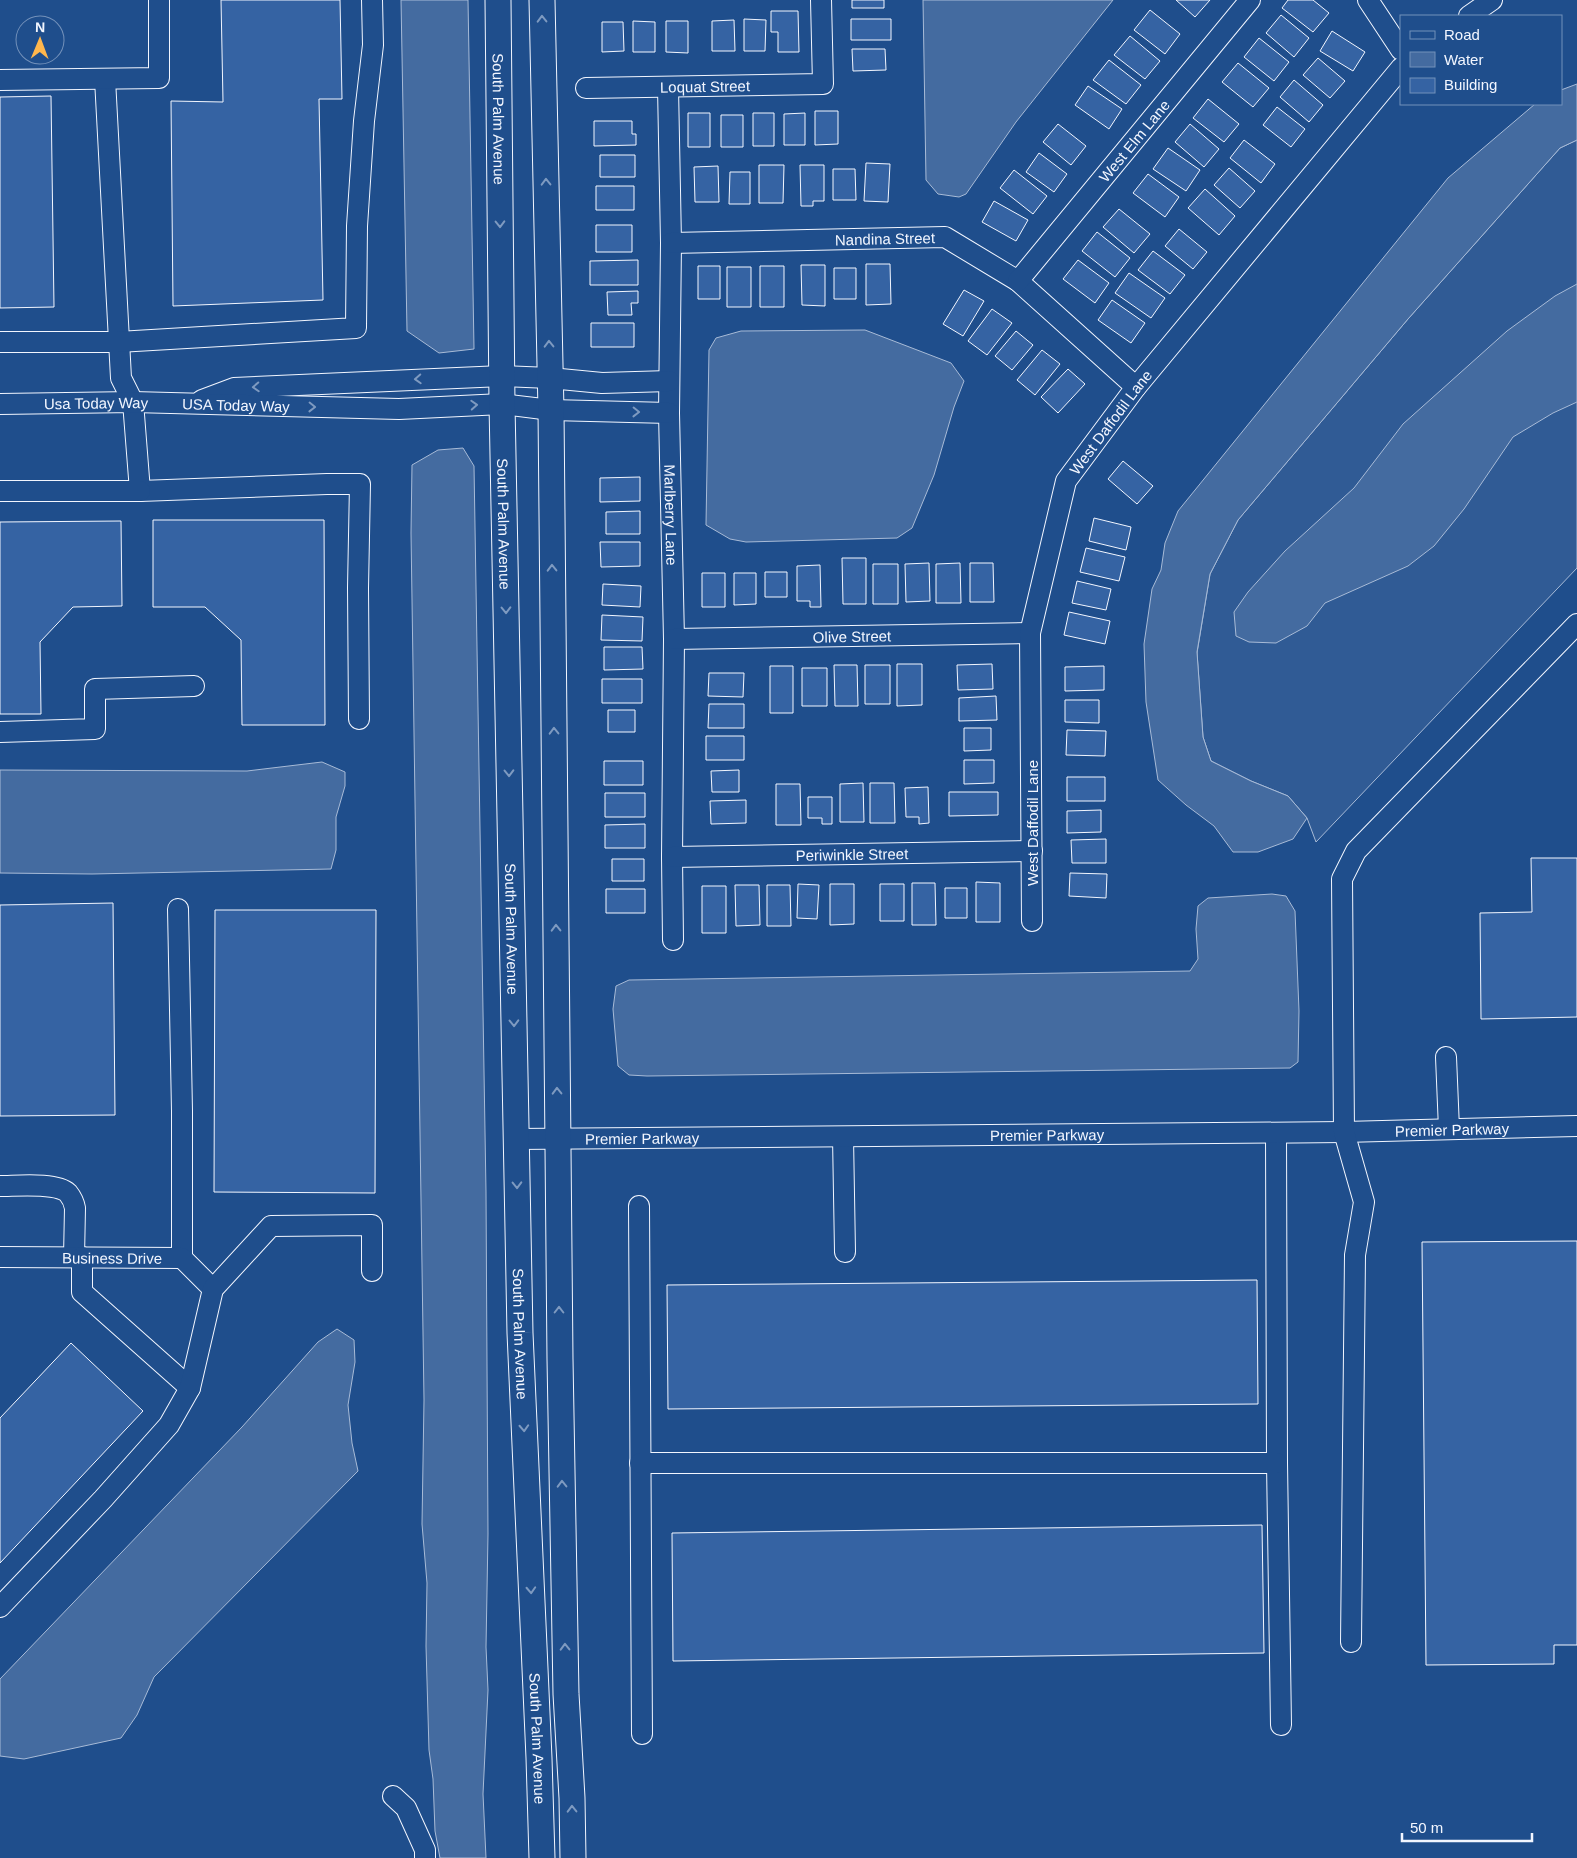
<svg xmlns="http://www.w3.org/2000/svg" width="1577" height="1858" font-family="Helvetica,sans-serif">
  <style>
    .built { fill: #305b95; stroke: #a8bbd7 }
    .water { fill: #446ba0; stroke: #a8bbd7 }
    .building { fill: #3563a3; stroke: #f2f6ff }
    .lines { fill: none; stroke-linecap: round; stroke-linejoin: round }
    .minor-casing { stroke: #f2f6ff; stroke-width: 22 }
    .major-casing { stroke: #f2f6ff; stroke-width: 27 }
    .minor { stroke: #1f4e8c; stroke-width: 20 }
    .major { stroke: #1f4e8c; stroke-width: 25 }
    .oneway { stroke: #7e9ac0 }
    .labels { text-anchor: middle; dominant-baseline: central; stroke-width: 4; stroke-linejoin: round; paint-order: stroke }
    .street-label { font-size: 15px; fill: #f2f6ff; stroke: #1f4e8c }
  </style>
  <rect width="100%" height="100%" fill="#1f4e8c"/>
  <path class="built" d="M1577 140V568L1316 842 1307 818 1288 796 1251 781 1211 761 1203 737 1197 653 1210 574 1238 520 1408 319 1560 148Z"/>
  <path class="water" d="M401 0H468L474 349 439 353 407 331Z
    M923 0H1113L1016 122 966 194 959 197 938 194 926 180Z
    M1577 84V140L1560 148 1408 319 1238 520 1210 574 1197 652 1203 737 1211 761 1251 781 1288 796 1307 818 1293 839 1258 852H1233L1214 826 1186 805 1158 780 1146 702 1144 644 1152 589 1161 570 1165 543 1178 511 1448 178 1535 104H1561V90Z
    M1577 284V402L1553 413 1513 437 1464 509 1434 546 1408 566 1325 603 1307 626 1276 643 1249 642 1236 636 1234 612 1248 592 1285 551 1354 488 1403 424 1507 331 1555 296Z
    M865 330 951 363 964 381 954 407 934 475 912 528 897 538 746 542 730 539 706 525 709 350 716 338 741 331Z
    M463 448 474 466 486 1192 488 1534 486 1647 488 1690 483 1794 486 1858H440L435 1831 433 1779 429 1750 426 1646 427 1583 422 1524 424 1400 411 533 412 465 438 450Z
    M322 762 345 772V786L336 817V850L331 869 92 874 0 873V770L247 771Z
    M1272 894 1286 896 1295 911 1299 1011 1298 1062 1290 1068 647 1076 629 1075 618 1066 613 1009 616 986 629 980 1190 971 1198 959 1196 929 1198 906 1208 898Z
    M337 1329 354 1340 355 1362 348 1405 352 1443 358 1471 154 1677 137 1715 121 1738 24 1759 0 1756V1679L242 1427 318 1342Z"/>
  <path class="building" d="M221 0H340L342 99H319L323 300 173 306 171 101 223 102Z
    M852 0H884V8H852Z
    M1176 0H1210L1195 17Z
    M1288 0H1313L1329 13 1313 32 1282 8Z
    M1150 10 1180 34 1165 54 1134 30Z
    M771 11H798L799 52H778V32H771Z
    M1281 15 1309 38 1294 57 1266 33Z
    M744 19 766 20 765 51H744Z
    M851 19H891V40H851Z
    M734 20 735 51H712V21Z
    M633 21 655 22V52H633Z
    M666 21H688V53L666 52Z
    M602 22H623L624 51 602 52Z
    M1332 31 1365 52 1353 71 1320 51Z
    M1130 36 1160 61 1145 79 1114 55Z
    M1259 38 1289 62 1274 81 1244 57Z
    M852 49H885L886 70 853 71Z
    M1318 58 1345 81 1330 98 1303 75Z
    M1109 60 1141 85 1126 104 1093 80Z
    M1238 63 1269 88 1253 107 1222 82Z
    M1294 80 1323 105 1309 122 1280 97Z
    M1088 86 1122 109 1109 129 1075 105Z
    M51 96 54 307 0 308V97Z
    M1208 99 1239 124 1224 142 1193 118Z
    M1277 107 1305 129 1291 147 1263 125Z
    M815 111H838V144L815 145Z
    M688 113H710V147H688Z
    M753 113H774V146H753Z
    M805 113V145H784V114Z
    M721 115H743V147H721Z
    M594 121H632V134H636V145L594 146Z
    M1058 124 1086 146 1071 165 1043 142Z
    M1190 124 1219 149 1204 167 1175 142Z
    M1244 140 1275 164 1261 183 1230 158Z
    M1168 148 1200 170 1186 191 1153 169Z
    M1039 153 1067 174 1054 192 1026 172Z
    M600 155H635V177H600Z
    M866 163 890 164 888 202 864 201Z
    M759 165H784L783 203H759Z
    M800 165H824V201H813V206H801Z
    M718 166 719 202H695L694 167Z
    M1229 168 1255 191 1240 208 1214 185Z
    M833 169H855L856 200H833Z
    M1014 170 1047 196 1033 214 1000 188Z
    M730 172H750V204H729Z
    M1148 174 1179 197 1165 217 1133 193Z
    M596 186H634V210H596Z
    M1205 189 1235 216 1219 235 1188 208Z
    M994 201 1028 220 1016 241 982 222Z
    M1119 209 1150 234 1134 253 1103 227Z
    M596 225H632V252H596Z
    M1179 229 1207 252 1193 269 1165 246Z
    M1097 232 1130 258 1115 277 1082 251Z
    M1153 251 1185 275 1170 294 1138 270Z
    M638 260V285H590V261Z
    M1078 260 1109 283 1095 303 1063 279Z
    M866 264H890L891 304 866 305Z
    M801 265H825V306L802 305Z
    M698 266H720V299H698Z
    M760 266H784V307H760Z
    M727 267H751V307H727Z
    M834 268H856V299H834Z
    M1129 273 1165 298 1151 318 1115 293Z
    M964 290 984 301 963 336 943 324Z
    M638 291V303H631L632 315H608L607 292Z
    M1112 300 1145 323 1131 343 1098 320Z
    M992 309 1012 323 987 355 968 341Z
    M591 323H634V347H591Z
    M1016 331 1033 345 1012 370 995 356Z
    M1042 350 1060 364 1035 395 1017 380Z
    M1068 369 1085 384 1058 413 1041 397Z
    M1123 461 1153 486 1137 504 1108 479Z
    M640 477V501L600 502V478Z
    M640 511V534H606V512Z
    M1094 518 1131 527 1126 550 1089 541Z
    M153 520H324L325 725H242L241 640 205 607H153Z
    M121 521 122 606 73 607 40 642 41 714H0V522Z
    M600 542H640V566L601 567Z
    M1086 548 1125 557 1119 581 1080 572Z
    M842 558H866V604H843Z
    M929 563 930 601 906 602 905 564Z
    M960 563 961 603H936V564Z
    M970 563H993L994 602H970Z
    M873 564H898V604H873Z
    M820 565 821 607H810V601H797V566Z
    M765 572H787V597H765Z
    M702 573H725V607H702Z
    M734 573H756V604L734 605Z
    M1077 581 1111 589 1106 610 1072 603Z
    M603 584 641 586 640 607 602 605Z
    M1069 612 1110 621 1105 644 1064 635Z
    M602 615 643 617 642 641 601 640Z
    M604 647H642L643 669 604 670Z
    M897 664H922V705L897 706Z
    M992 664 993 689 958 690 957 665Z
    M834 665H857L858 706H835Z
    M865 665H890V704H865Z
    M770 666H793V713H770Z
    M1104 666V690L1065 691V667Z
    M802 668H827V706H802Z
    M709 673H744L743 697 708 696Z
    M602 679H642V703H602Z
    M996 696 997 720 959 721V698Z
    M1065 700H1099V723L1065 722Z
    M709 704H744V728H708Z
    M608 710H635V732H608Z
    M964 728H991V750L964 751Z
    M1067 730 1106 731 1105 756 1066 755Z
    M706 736H744V760H706Z
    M964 760H994V783L964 784Z
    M604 761H643V785H604Z
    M739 770V792H712L711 771Z
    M1067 777H1105V801H1067Z
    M863 783 864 822H840V784Z
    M870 783H894L895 823H870Z
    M776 784H800L801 825H776Z
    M928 787 929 823 919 824V817H906L905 788Z
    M949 792H998V815L949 816Z
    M605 793H645V817H605Z
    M808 797H832V824H822V818H808Z
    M746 800V823L711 824 710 801Z
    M1101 810V832L1067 833V811Z
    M645 824V848H605V825Z
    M1106 839V863H1072L1071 840Z
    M1531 858H1577V1017L1481 1019 1480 913 1532 912Z
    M612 859H644V881H612Z
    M1070 873 1107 874 1106 898 1069 896Z
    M976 882 1000 883V922H976Z
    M912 883H935L936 925H912Z
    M798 884 819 885 817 919 797 918Z
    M830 884H854V924L830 925Z
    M880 884H904V921H880Z
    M735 885H759L760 925 736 926Z
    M767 885H790L791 926H767Z
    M702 886H726V933H702Z
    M945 888H967V918H945Z
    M606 889H645V913H606Z
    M113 903 115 1115 0 1116V905Z
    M215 910H376L375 1193 214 1192Z
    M1577 1241V1645H1554V1664L1426 1665 1422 1242Z
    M1257 1280 1258 1404 668 1409 667 1285Z
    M71 1343 143 1411 0 1563V1418Z
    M1262 1525 1264 1653 673 1661 672 1533Z"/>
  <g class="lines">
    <defs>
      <g id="minor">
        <path d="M1368 0 1401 50"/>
        <path d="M1469 16 1492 0"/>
        <path d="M105 79 121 378 133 402 140 491 327 484H360L358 588 359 719"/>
        <path d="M0 80 159 78V0"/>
        <path id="s1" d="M668 87 671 243 669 413 674 639 672 857 673 940"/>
        <path id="s2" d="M586 88 823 84 821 0"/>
        <path id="s3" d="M671 243 945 237 1018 281 1136 387"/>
        <path id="s4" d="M1018 281 1250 0"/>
        <path d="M0 342H118L356 328 357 226 364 121 373 45 372 0"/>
        <path d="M202 400 234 388 502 376 550 378 602 383 669 381"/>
        <path id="s5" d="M0 404 133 402 399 409 502 404 551 410 669 413"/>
        <path d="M0 491H140"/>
        <path id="s6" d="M674 639 1030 633"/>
        <path d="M0 732 95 729V689L194 686"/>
        <path id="s7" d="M672 857 1032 851"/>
        <path d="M178 909 182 1111V1258"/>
        <path id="s8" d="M1032 921 1030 633 1066 481 1136 387 1401 68"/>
        <path d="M1446 1057 1449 1129"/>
        <path d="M1276 1133 1277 1463 1281 1725"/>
        <path d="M843 1137 845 1252"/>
        <path id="s9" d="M516 1139 1344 1132 1577 1126"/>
        <path d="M0 1186C17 1186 56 1182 68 1193 72 1198 74 1202 75 1208L74 1257"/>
        <path d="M639 1206 642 1734"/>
        <path id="s10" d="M0 1257 182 1258 213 1289"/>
        <path d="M82 1257V1292L190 1388"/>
        <path d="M640 1463H1277"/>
        <path d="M0 1607 103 1499 169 1425 190 1388 213 1289 271 1226 372 1225V1271"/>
        <path d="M1351 1642 1355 1255 1364 1202 1344 1132 1342 879 1356 851 1577 624"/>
        <path d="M393 1796 406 1808 425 1850V1858"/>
      </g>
      <g id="major">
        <path id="s11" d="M498 0 502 404 520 1333 539 1758 542 1858"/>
        <path d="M542 0 551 410 560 1359 566 1694 572 1798 573 1858"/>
      </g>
    </defs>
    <use href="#minor" class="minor-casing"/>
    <use href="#major" class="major-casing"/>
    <use href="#minor" class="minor"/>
    <use href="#major" class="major"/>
  </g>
  <defs><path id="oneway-chevron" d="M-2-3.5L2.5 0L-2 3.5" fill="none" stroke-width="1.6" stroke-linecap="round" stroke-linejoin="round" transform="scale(1.25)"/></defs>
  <g class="oneway">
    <use href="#oneway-chevron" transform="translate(542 19) rotate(-91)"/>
    <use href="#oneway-chevron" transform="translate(546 182) rotate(-91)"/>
    <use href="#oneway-chevron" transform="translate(500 224) rotate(89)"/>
    <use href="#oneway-chevron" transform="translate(549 344) rotate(-91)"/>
    <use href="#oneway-chevron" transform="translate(418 379) rotate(177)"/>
    <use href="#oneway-chevron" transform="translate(256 387) rotate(177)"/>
    <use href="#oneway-chevron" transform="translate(474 405) rotate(-3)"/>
    <use href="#oneway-chevron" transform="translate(312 407) rotate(1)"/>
    <use href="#oneway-chevron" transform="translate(636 412) rotate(1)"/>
    <use href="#oneway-chevron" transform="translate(552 568) rotate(-91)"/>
    <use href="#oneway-chevron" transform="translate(506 610) rotate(89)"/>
    <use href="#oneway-chevron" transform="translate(554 731) rotate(-91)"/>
    <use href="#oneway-chevron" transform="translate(509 773) rotate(89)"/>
    <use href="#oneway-chevron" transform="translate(556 928) rotate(-91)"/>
    <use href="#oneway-chevron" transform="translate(514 1023) rotate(89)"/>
    <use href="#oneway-chevron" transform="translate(557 1091) rotate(-91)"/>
    <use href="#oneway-chevron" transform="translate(517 1185) rotate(89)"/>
    <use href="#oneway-chevron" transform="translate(559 1310) rotate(-90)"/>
    <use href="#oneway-chevron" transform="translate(524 1428) rotate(87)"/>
    <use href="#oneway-chevron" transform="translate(562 1484) rotate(-91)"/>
    <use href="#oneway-chevron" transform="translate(531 1590) rotate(87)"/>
    <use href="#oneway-chevron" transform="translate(565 1647) rotate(-91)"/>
    <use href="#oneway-chevron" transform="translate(572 1809) rotate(-91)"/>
  </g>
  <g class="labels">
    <g class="street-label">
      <text stroke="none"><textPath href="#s2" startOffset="119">Loquat Street</textPath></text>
      <text stroke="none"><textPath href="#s11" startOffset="119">South Palm Avenue</textPath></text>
      <text stroke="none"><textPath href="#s4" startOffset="182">West Elm Lane</textPath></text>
      <text stroke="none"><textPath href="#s3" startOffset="214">Nandina Street</textPath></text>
      <text stroke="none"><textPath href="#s5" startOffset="236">USA Today Way</textPath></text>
      <text stroke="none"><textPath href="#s5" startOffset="96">Usa Today Way</textPath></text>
      <text stroke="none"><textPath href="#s8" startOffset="518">West Daffodil Lane</textPath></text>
      <text stroke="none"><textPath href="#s1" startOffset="428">Marlberry Lane</textPath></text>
      <text stroke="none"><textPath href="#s11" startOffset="524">South Palm Avenue</textPath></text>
      <text stroke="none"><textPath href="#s6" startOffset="178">Olive Street</textPath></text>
      <text transform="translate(1032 823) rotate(-90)">West Daffodil Lane</text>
      <text stroke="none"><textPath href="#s7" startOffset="180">Periwinkle Street</textPath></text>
      <text stroke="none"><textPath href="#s11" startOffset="929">South Palm Avenue</textPath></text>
      <text stroke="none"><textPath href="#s9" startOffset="936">Premier Parkway</textPath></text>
      <text stroke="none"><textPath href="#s9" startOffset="531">Premier Parkway</textPath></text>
      <text stroke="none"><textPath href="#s9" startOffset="126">Premier Parkway</textPath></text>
      <text stroke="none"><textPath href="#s10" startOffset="112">Business Drive</textPath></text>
      <text stroke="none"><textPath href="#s11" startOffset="1334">South Palm Avenue</textPath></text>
      <text stroke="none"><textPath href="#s11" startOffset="1739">South Palm Avenue</textPath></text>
    </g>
  </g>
  <rect x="1400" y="15" width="162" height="90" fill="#1f4e8c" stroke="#7391ba"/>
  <rect x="1410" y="31" width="25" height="8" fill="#1f4e8c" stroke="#7391ba"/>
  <text x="1444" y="40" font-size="15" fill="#f2f6ff">Road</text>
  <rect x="1410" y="52" width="25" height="15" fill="#446ba0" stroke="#7391ba"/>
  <text x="1444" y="65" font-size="15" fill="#f2f6ff">Water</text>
  <rect x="1410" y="78" width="25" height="15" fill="#3563a3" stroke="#7391ba"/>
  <text x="1444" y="90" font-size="15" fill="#f2f6ff">Building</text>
  <g transform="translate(40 40) rotate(1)"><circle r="24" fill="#1f4e8c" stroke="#7391ba"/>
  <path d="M0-4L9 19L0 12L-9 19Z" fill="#ffb74d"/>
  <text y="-8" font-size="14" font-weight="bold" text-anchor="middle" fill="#f2f6ff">N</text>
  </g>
  <path d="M1402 1833v8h130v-8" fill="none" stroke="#f2f6ff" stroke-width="2.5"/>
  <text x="1410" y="1833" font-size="15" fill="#f2f6ff" stroke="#1f4e8c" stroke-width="4" paint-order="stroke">50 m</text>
</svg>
